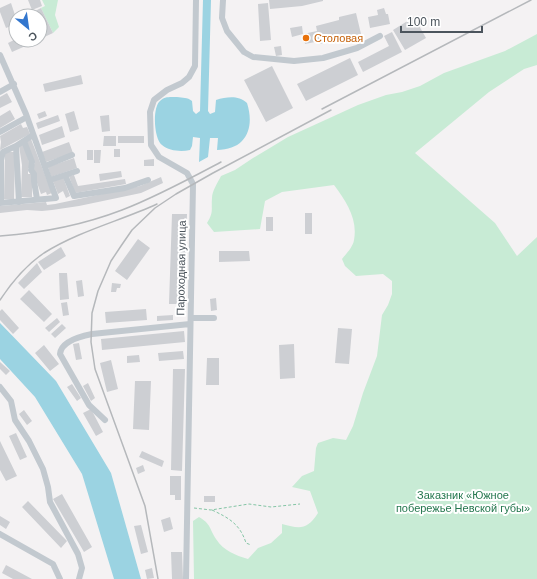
<svg xmlns="http://www.w3.org/2000/svg" width="537" height="579" font-family="Helvetica,sans-serif">
  <style>
    .green { fill: #c8ebd5 }
    .water { fill: #9bd3e2 }
    .building { fill: #cdcfd3 }
    .lines { fill: none; stroke-linecap: round; stroke-linejoin: round }
    .path { stroke: #84c5a5; stroke-width: 1; stroke-dasharray: 3 2; stroke-linecap: butt }
    .minor { stroke: #c2c9cf; stroke-width: 6 }
    .rail { stroke: #b5b8bb; stroke-width: 1.5 }
    .food-dot { fill: #e8710a; stroke: #fff; stroke-width: 1.5 }
    .labels { text-anchor: middle; dominant-baseline: central; stroke-width: 4; stroke-linejoin: round; paint-order: stroke }
    .food-label { font-size: 11px; fill: #c56008; stroke: #fff; text-anchor: start }
    .street-label { font-size: 11px; fill: #4c555d; stroke: #fff }
    .park-label { font-size: 11px; fill: #24774e; stroke: #fff }
  </style>
  <rect width="100%" height="100%" fill="#f4f2f3"/>
  <path class="green" d="M42 0H58L55 15 59 27 53 33 41 8 45 6Z
    M537 34V65L524 69 489 92 415 153 495 223 517 256 537 237V579H194L193 521 199 517C211 524 209 528 216 539 224 551 235 555 248 559L258 548 271 543 282 533V524C300 529 307 530 318 513L310 491 292 487 302 476 314 471 316 448 318 443 333 438 346 440 353 426 363 393 377 356 382 315 388 305 392 294V281L383 274 356 276 345 266 342 259C346 254 353 247 354 240 358 219 346 201 334 185L282 192 265 201 260 229 214 232 207 223C214 212 211 210 212 198 212 191 218 182 221 176L235 170 253 158 288 137 358 105 386 95 402 92 420 86 444 73 505 51Z"/>
  <path class="water" d="M203 0H211L208 111 210 114 215 112 216 100C227 97 238 95 247 103 255 128 246 150 217 150L218 138H210L208 157 199 162 200 138 193 137 192 146 190 150C181 152 169 151 162 145 154 139 152 108 160 101 164 96 171 97 177 97 183 98 187 97 192 101L193 111 196 114 200 111Z
    M0 323 56 381 111 473 141 579H114L82 474 35 397 0 359Z"/>
  <path class="building" d="M28 0H40L42 6 32 10Z
    M269 0H323V1L302 6 270 9Z
    M11 3 15 15 26 10 28 16H16V24L6 28 0 12V8Z
    M268 3 271 40 260 41 258 4Z
    M41 8 53 33 40 39V34L43 32 40 26V16H35L33 12Z
    M384 8 386 14H388L390 24 370 28 368 17 378 15 377 10Z
    M356 13 361 34 320 44V41L305 44 303 34 317 31 316 26 339 20V17Z
    M414 17 426 38 405 50 393 30Z
    M302 26 303 34 292 37 290 28Z
    M392 32 402 52 363 72 358 62 389 46 384 36Z
    M16 39 28 40 30 44 12 52 8 43Z
    M281 46 282 55 276 56 274 47Z
    M350 58 358 75 306 101 297 84Z
    M272 66 293 108 266 122 244 80Z
    M81 75 83 84 45 92 43 84Z
    M7 93 12 102 0 108V97Z
    M10 110 15 119 0 128V116Z
    M45 111 47 116 39 119 37 114Z
    M74 111 79 129 70 132 65 114Z
    M58 115 60 121 38 129 36 123Z
    M109 115 110 131 102 132 100 116Z
    M21 124 23 128 27 127 30 134 0 150 1 142 0 136Z
    M62 126 65 137 42 145 39 135Z
    M104 136H116V146H103Z
    M118 136H144V143H118Z
    M31 139 52 193 47 195 46 192 41 194 35 177 32 165 35 164 26 141Z
    M69 142 73 153 46 162 42 152Z
    M24 144 29 162 30 163V168H28V174H32V197H21L22 165 19 146Z
    M114 149H120V157H114Z
    M87 150H93V160H87Z
    M94 150H101L100 163H94Z
    M5 152H15L14 200 4 199Z
    M74 158 77 168 51 177 48 167Z
    M154 159V166H144V160Z
    M121 171 122 177 100 181 99 174Z
    M74 175 78 186 125 179 126 184 75 193 69 176Z
    M63 177 70 196 66 198 63 191 58 194 53 181Z
    M161 177 163 183 141 193 79 206 52 210 42 211 27 210 0 213V206L46 202 47 205 55 204 140 186Z
    M305 213H312V234H305Z
    M172 214H187L184 304H169Z
    M266 217H273V231H266Z
    M138 239 150 248 127 280 115 271Z
    M61 247 66 256 44 270 38 262Z
    M219 251H249L250 261 219 262Z
    M37 263 42 272 24 289 18 283Z
    M59 273H67L69 299 60 300Z
    M82 280 84 296 78 297 76 281Z
    M112 283 121 284 120 288H117L116 292H111Z
    M29 290 52 314 44 322 20 299Z
    M216 298 217 310 211 311 210 299Z
    M67 302 69 315 63 316 61 303Z
    M2 309 19 328 13 334 0 320V311Z
    M146 309 147 320 106 323 105 312Z
    M173 315V320L157 321V316Z
    M57 318 60 322 49 332 45 328Z
    M62 324 66 328 55 338 51 334Z
    M338 328 352 329 349 364 335 363Z
    M184 331 185 342 102 350 101 339Z
    M79 343 82 359 76 360 73 344Z
    M294 344 295 378 280 379 279 345Z
    M44 345 59 364 50 371 35 353Z
    M183 351 184 359 159 361 158 353Z
    M139 355 140 362 127 363V356Z
    M207 358H219V385H206Z
    M111 360 118 389 107 392 100 363Z
    M0 362 10 371 6 375 0 369Z
    M173 369H185L182 471 171 470Z
    M135 381H151L149 430 133 429Z
    M88 383 95 398 91 401 83 386Z
    M72 384 81 398 77 401 67 387Z
    M91 409 103 432 96 436 83 413Z
    M24 410 32 421 27 425 19 414Z
    M16 433 27 457 20 460 9 436Z
    M0 441 17 476 6 481 0 470Z
    M142 451 164 461 162 467 139 457Z
    M143 465 145 471 138 474 136 468Z
    M170 476H181V500H175V495H170Z
    M62 494 92 547 84 552 53 499Z
    M204 496H215V502H204Z
    M28 501 67 541 61 548 22 507Z
    M0 516 10 522 6 529 0 525Z
    M170 517 173 529 164 532 161 520Z
    M141 525 148 552 141 554 134 526Z
    M171 552H182L183 579H172Z
    M6 565 32 579H13L2 573Z
    M152 568 154 578 147 579 145 570Z"/>
  <g class="lines">
    <path class="path" d="M194 508 211 510 249 504 271 507 300 504
      M212 510C229 518 240 524 246 543L251 545"/>
    <path class="minor" d="M223 0 222 18 227 31 244 52 253 57 294 61 323 58 357 48 380 36
      M0 55 26 114 56 198 0 203
      M0 92 14 84
      M0 132 27 117
      M24 141 32 162 31 170 34 174V181L37 199
      M45 166 72 155
      M65 175 74 196 125 188 148 180
      M50 180 77 171
      M19 202 16 146 33 135
      M1 203V160L3 152 16 146
      M191 318H214
      M0 387 11 401 15 420 29 441 43 469 48 487 50 502 78 554 82 568 79 579
      M105 420 89 405 60 354C61 341 82 336 92 334L190 324
      M0 534 53 564 60 579
      M186 579 193 184 187 173 159 157 151 145 150 112 154 100 167 90 182 83 189 77 195 66 196 0"/>
    <path class="rail" d="M322 109 531 0
      M0 236C41 233 83 225 122 210 156 197 189 179 221 162
      M0 300C12 282 26 265 44 253 79 231 120 221 157 204
      M158 579 145 506 95 369 91 342 92 313 98 291 111 261 121 246 132 230 155 208 176 194 213 173 331 110"/>
  </g>
  <circle class="food-dot" cx="306" cy="38" r="4"/>
  <g class="labels">
    <g class="food-label">
      <text x="314" y="38">Столовая</text>
    </g>
    <g class="street-label">
      <text transform="translate(181 268) rotate(-89)">Пароходная улица</text>
    </g>
    <g class="park-label">
      <text x="463" y="495">Заказник «Южное<tspan x="463" dy="13">побережье Невской губы»</tspan></text>
    </g>
  </g>
  <g transform="translate(28 28) rotate(151)"><circle r="19" fill="#ffffff" stroke="#b7bbbe"/>
  <path d="M0-3L7 15L0 10L-7 15Z" fill="#3276ce"/>
  <text y="-6" font-size="11" font-weight="bold" text-anchor="middle" fill="#4c555d">С</text>
  </g>
  <path d="M401 26v6h81v-6" fill="none" stroke="#4c555d" stroke-width="2"/>
  <text x="407" y="26" font-size="12" fill="#4c555d" stroke="#ffffff" stroke-width="3" paint-order="stroke">100 m</text>
</svg>
